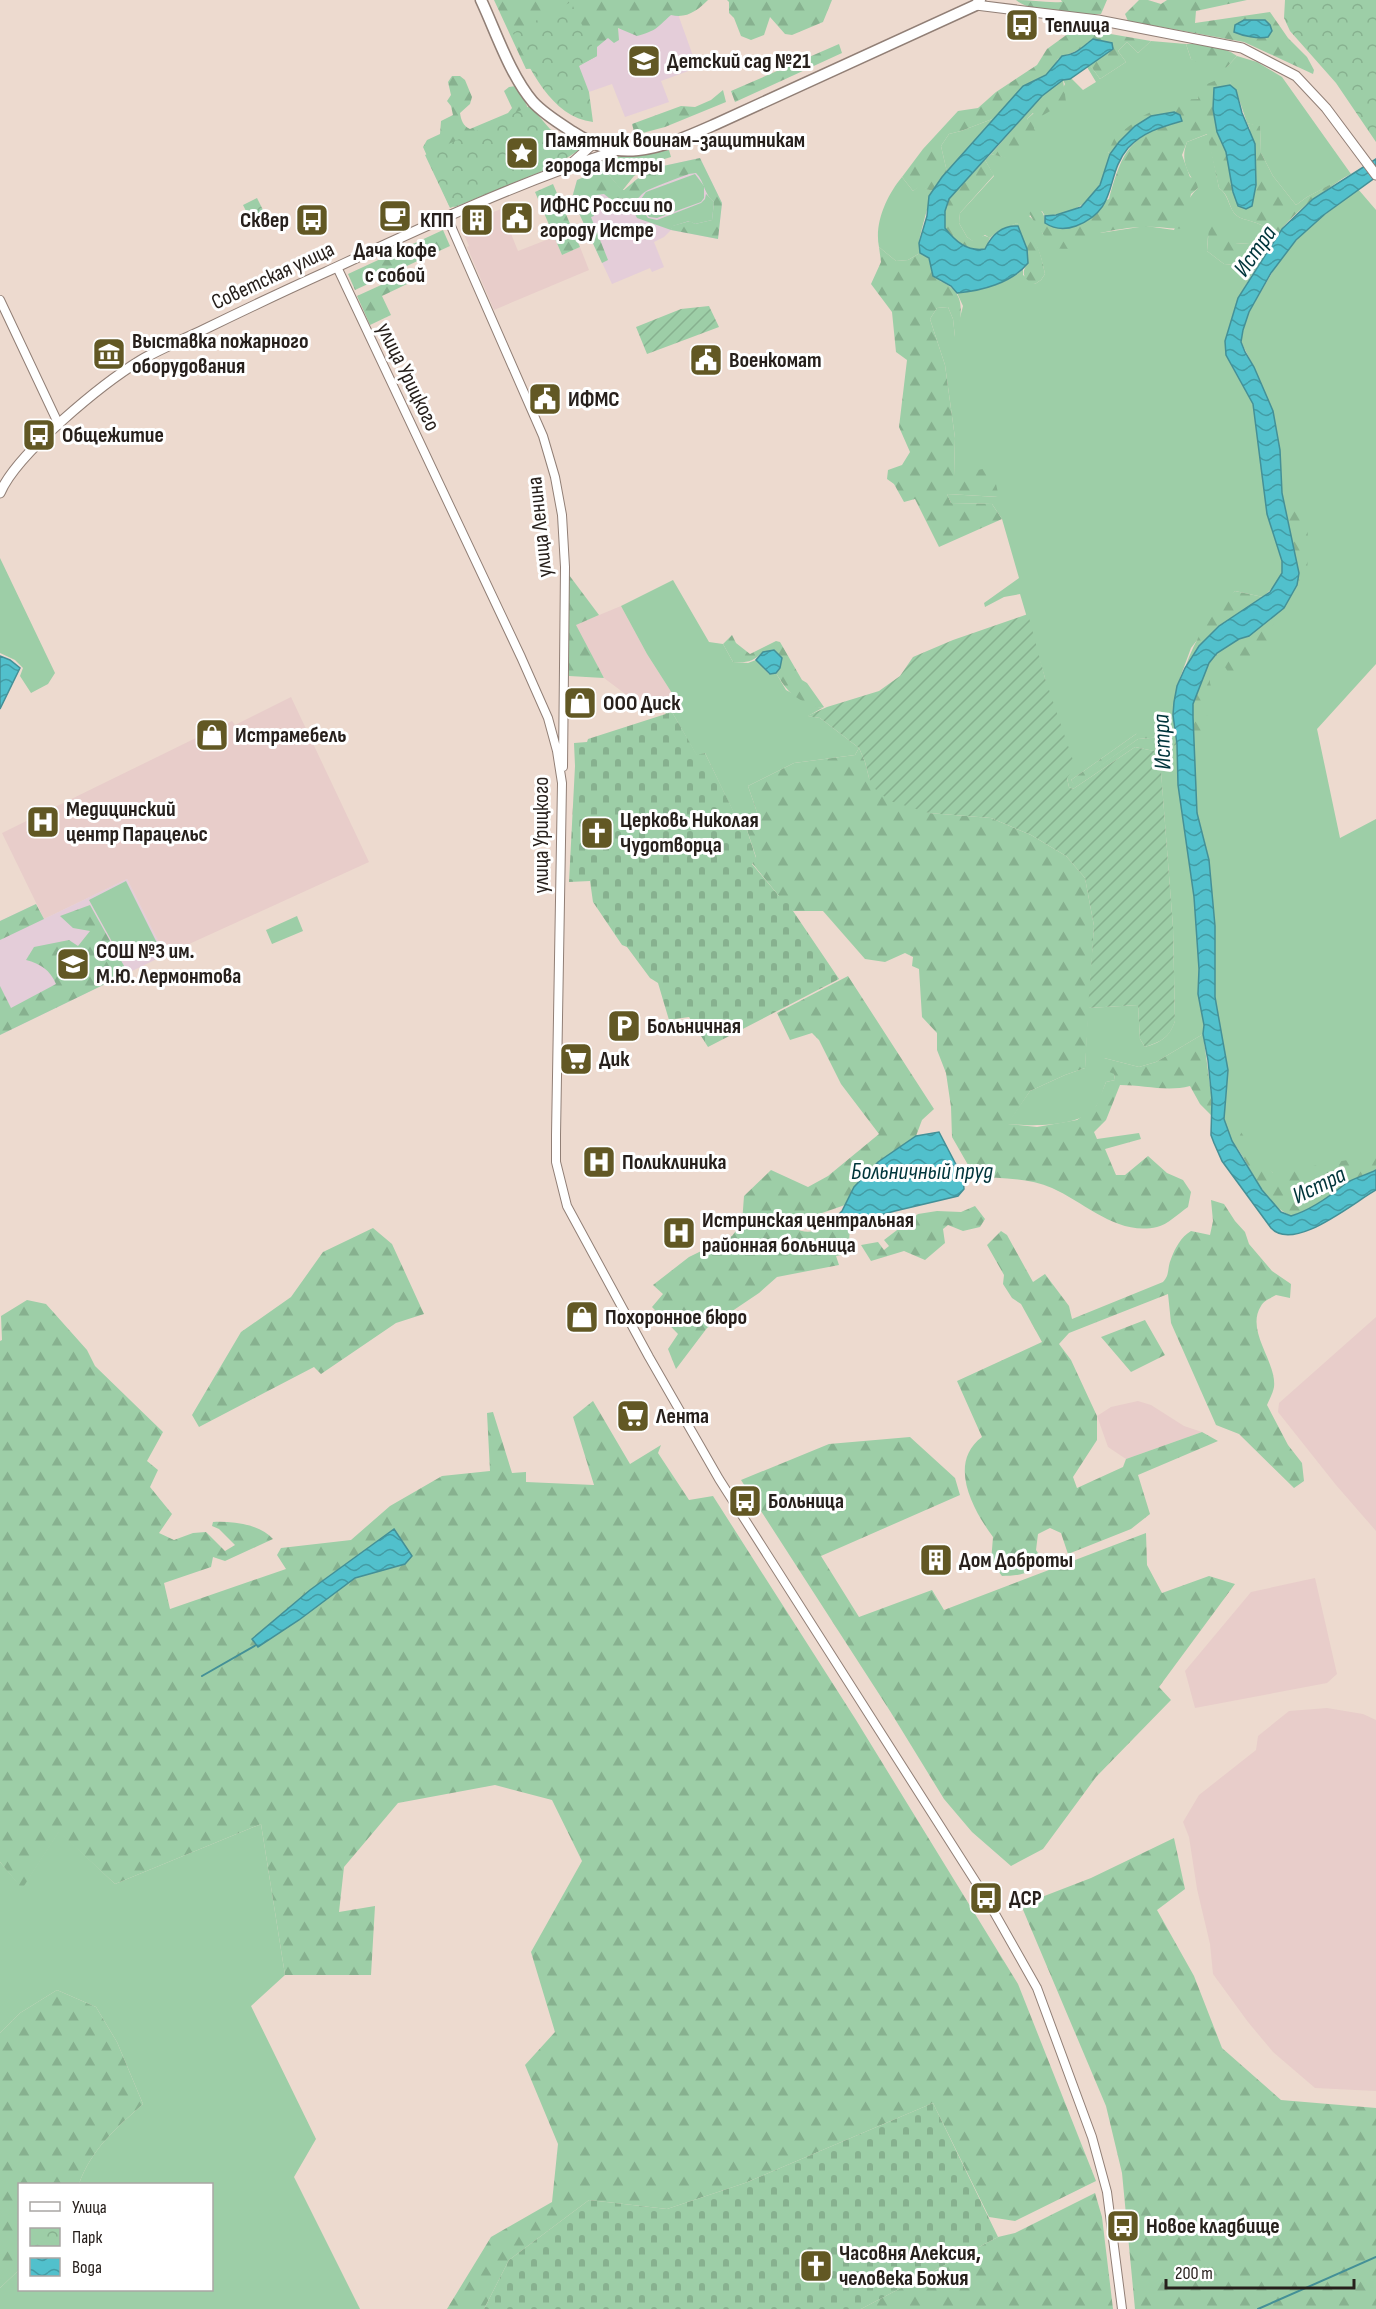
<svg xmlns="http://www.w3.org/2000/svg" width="1376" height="2309" font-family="'Sofia Sans Condensed',sans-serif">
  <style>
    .industrial { fill: #e8cdca }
    .education { fill: #e4cdd9 }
    .grass { fill: #9dcea7 }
    .forest { fill: url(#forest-firs) }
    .cemetery { fill: url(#cemetery-stones) }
    .park { fill: url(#park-crowns) }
    .garden { fill: url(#garden-furrows) }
    .water { fill: url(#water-waves); stroke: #449097; stroke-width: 1.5 }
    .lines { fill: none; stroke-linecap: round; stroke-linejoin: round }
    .stream { stroke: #449097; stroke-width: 2 }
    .tertiary-casing { stroke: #917f76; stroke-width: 10 }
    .secondary-casing { stroke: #917f76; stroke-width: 11 }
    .primary-casing { stroke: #917f76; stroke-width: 13 }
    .tertiary { stroke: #fff; stroke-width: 8 }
    .secondary { stroke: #fff; stroke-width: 9 }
    .primary { stroke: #fff; stroke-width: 10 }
    .labels { text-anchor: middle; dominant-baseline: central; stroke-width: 6; stroke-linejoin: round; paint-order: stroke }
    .poi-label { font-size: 22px; font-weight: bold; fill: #27201c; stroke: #fff; text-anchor: start }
    .street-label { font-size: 22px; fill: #27201c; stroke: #fff }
    .water-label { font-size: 24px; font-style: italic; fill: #00353b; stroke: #fff }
  </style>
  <defs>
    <pattern id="forest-firs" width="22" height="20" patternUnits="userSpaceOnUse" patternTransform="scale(1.5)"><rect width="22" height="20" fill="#9dcea7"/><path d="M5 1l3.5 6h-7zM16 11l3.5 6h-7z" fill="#87b18f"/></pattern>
    <pattern id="cemetery-stones" width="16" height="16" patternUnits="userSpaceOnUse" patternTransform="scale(1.5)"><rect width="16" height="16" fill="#9dcea7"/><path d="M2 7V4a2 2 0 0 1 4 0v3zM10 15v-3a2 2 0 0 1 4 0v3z" fill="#87b18f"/></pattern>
    <pattern id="park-crowns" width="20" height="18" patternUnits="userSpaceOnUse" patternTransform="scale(1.5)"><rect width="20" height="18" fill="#9dcea7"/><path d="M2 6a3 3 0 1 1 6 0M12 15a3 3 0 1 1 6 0" fill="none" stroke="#87b18f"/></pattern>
    <pattern id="garden-furrows" width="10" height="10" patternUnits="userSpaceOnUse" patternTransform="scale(1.5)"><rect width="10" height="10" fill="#9dcea7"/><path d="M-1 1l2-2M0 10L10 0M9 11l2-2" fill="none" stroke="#87b18f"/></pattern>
    <pattern id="water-waves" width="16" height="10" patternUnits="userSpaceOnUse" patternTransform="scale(1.5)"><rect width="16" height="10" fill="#51c0cc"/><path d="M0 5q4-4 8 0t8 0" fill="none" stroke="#439ca5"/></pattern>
  </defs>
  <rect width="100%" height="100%" fill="#eddacf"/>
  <path class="industrial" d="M501 209 518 251 554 237 562 255 580 247 589 270 494 310 467 247 469 246 460 225Z
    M621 606 647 654 677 701 663 710 647 697 636 702 604 678 575 625Z
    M291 697 369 862 165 955 127 879 44 919 2 833 204 734 232 721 235 725Z
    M1376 1317V1531L1336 1485 1278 1412 1279 1403Z
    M1138 1401 1151 1405 1184 1426 1202 1432 1126 1459 1108 1447 1097 1416 1111 1407Z
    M1315 1578 1337 1674 1327 1683 1195 1708 1185 1671 1251 1592Z
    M1327 1708 1363 1714 1376 1720V2091L1315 2088 1273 2052 1248 2022 1213 1974 1210 1944 1197 1889 1189 1837 1183 1822 1199 1795 1256 1750 1258 1736 1289 1711Z"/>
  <path class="education" d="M674 3 693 56 698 54 702 66 661 81 669 102 625 117 612 84 589 92 578 66 597 56 591 42Z
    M700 158 722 203 718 239 671 230 664 237 654 242 664 267 652 272 650 268 612 284 572 198 577 180 601 170 609 175 622 191 626 190 637 179 663 166Z
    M127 879 165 955 0 1035V921L36 904 44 919Z"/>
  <path class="grass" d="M1151 41 1186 44 1191 59 1227 67 1237 56 1257 62 1282 77 1351 174 1307 197 1296 205 1273 176 1261 153 1260 127 1247 123 1236 90 1230 85 1231 79 1108 152 1110 154C1102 192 1086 213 1045 216L1042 211 1029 216 1037 223 1043 234 1100 233 1146 226 1174 230C1181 216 1187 198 1198 188 1187 172 1180 160 1187 142L1208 134 1219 188C1228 194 1228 204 1234 213 1241 222 1257 219 1268 230L1267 239 1261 248 1250 243 1235 244 1208 236 1207 251 1224 264 1238 265 1254 271 1238 298 1231 365 1253 404 1267 514 1282 561V573L1278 583 1263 597 1235 591 1191 648 1177 686 1173 715 1158 711 1136 734 1071 780 1074 784 1138 739 1163 737 1170 749 1177 744 1178 785 1194 897 1199 969 1198 994 1204 1025 1203 1034 1156 1062 1139 1067 1104 1058 1114 1074 1115 1080 1106 1082C1103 1089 1101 1098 1097 1105 1083 1128 1031 1126 1007 1124L1030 1091 1065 1075 1085 1068 1088 1008 1138 1005 1140 1039 1145 1047C1161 1042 1169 1038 1175 1021L1173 927 1160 759 1154 751 1135 747 1073 789 1069 787 1045 678 1020 594 1004 597 985 607 984 603 1019 578 1002 519 992 504 951 503 947 494 998 497 954 476 955 438 945 365 930 319 937 308 948 307 953 319 955 337 963 306 957 293C979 291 1007 284 1023 269V275L1035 284 1041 280 1045 274C1040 251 1036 237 1017 223L998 231 990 238 985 235 974 242 967 237 959 223 960 213 994 176 985 160 991 154 1013 159 1034 129 1027 119 1063 88 1065 84 1063 80 1071 78 1083 90 1096 82 1087 67 1090 65 1100 79 1126 62 1118 51 1127 42 1138 53Z
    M995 118 947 172 941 146 949 134 961 131Z
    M669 150 671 157 658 161 597 166 596 164 613 156 626 157Z
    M651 167 634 176 622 191 609 175 602 171Z
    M695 174 704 186V198L701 202 657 218 649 217 644 210 641 199 646 192Z
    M902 177 913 191 919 186 933 191C931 194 919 238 919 243 919 244 920 253 920 253L908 260 896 261 879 247C874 223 887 195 902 177Z
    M1358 189 1376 210V664L1317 729 1340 838 1376 819V1170L1315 1206 1232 1141 1224 1120 1228 1070 1215 997V926L1209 859 1197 813 1193 747V717L1203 675 1255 629 1284 607 1297 585 1299 573 1282 493 1276 428 1254 367 1241 342 1243 330 1249 312 1282 256 1309 227Z
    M706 194 714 202 712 220 695 224 689 221 673 226 671 230 637 218 630 204 640 199 642 209 648 218 657 220 701 203 705 199Z
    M0 558 55 673 48 684 31 693 20 676 23 668 15 660 0 653Z
    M673 580 709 642 723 644 733 662 748 663 756 660 769 674 776 673 786 690 820 708 824 707 808 716 820 718 859 748 855 755 794 763 748 786 761 824 743 832 705 753 697 756 672 712 666 714 663 710 677 701 647 654 621 606Z
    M126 881 157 943 122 960 89 900Z
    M297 916 303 931 272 944 266 930Z
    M261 1824 285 1975 251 2006 316 2139 294 2177 360 2309H0V2288L19 2270 20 2290H212V2184H79C91 2150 116 2128 143 2104L117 2042 96 2007 57 1990 20 2013 0 2033V1862L22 1888 59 1831 115 1884Z"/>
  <path class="forest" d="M494 0H708C698 10 687 19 671 15 656 28 658 30 637 36L618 28 619 40 614 43 608 38 597 47V56L578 66 526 69Z
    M727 0H832L823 22 792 35 785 34 770 17 764 35 751 40 741 36 734 18 729 13V2Z
    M1016 0C1032 0 1046 3 1062 2L1061 0H1107L1101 14C1082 15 1030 13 1016 0Z
    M1139 0H1148L1161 4 1167 0H1247L1196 11 1195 23 1270 12 1288 38 1307 57 1314 70 1313 74 1244 42 1128 21 1125 14Z
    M1076 28 1151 41 1138 53 1127 42 1118 51 1126 62 1100 79 1090 65 1113 49 1088 42 1085 47 1058 59 1052 70 1046 75 1023 86 995 118 961 131 949 134 941 146 947 172 933 191 919 187 913 191 902 177 923 149 958 111 978 108 996 92 1037 65 1047 49Z
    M839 44 842 53 735 102 731 91Z
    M1186 44C1204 44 1223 46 1237 56L1227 67 1212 71 1191 59Z
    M452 76H460L465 80 472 97 470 104 460 113C461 120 463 126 470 129L508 113 512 108 504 91 509 87 516 86 519 89 537 127V139L548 169 455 207 449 205 423 147 427 140 440 134 441 121 453 115 451 106 447 101 451 95 448 82Z
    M1232 78 1230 85 1215 88 1213 109 1217 132 1226 151 1233 192 1250 129 1247 123 1260 126 1261 153 1273 176 1296 205 1307 197 1346 176C1324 192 1301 206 1283 227 1272 241 1265 258 1254 271L1238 265 1224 264 1207 251 1209 227 1215 218C1227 220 1232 234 1236 244L1250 243 1261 248 1267 239 1268 230C1257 219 1241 222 1234 213 1228 204 1229 195 1219 188L1207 134 1187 142 1182 155 1190 177 1196 180 1198 188 1191 194 1184 228C1171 230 1158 226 1145 227 1130 227 1114 230 1100 233L1097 239C1081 246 1069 252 1053 247 1047 239 1029 217 1028 209L1035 205C1042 211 1045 214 1045 223L1109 199C1123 149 1130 135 1181 121L1151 116 1135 126 1110 154 1108 152 1115 137 1141 117 1174 100 1198 99 1200 87 1219 79Z
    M1063 80 1066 102 1038 118 1033 113 1027 119 1034 124V129L1038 134 1013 160 991 154 1042 96Z
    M723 90 726 102 665 127 635 135 632 124 681 106 695 107 711 100Z
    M700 158 722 203 718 239 671 230 672 226 690 221 695 224 712 220 714 202C704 195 705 182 696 173L689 174C675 179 661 184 648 190 638 195 639 202 626 205L622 198 614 202 604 194 596 195 594 199V205L590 207 594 216 591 217 608 260 602 263 572 198 577 180 601 170 609 175 622 190H624L637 179 663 166Z
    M985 160 994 175 960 213 959 223 967 237 973 241C979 237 983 234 990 238L985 249C967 252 956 241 945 228V211L949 199Z
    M553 184 580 247 562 255 535 192Z
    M1017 223C1036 233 1041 254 1045 274L1041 280 1035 284C1024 280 1020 273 1028 263L1018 226H1009Z
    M443 230 450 246 355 290 348 274Z
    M879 247 896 261 908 260 920 253 929 258 940 281C968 293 961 313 957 338L955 337 953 319 948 307 937 308 930 319 945 365 955 438 954 475 992 467 999 497 947 494 951 503 992 504 1002 519 939 547 915 499 904 502 894 484 887 479 888 470 902 465 910 452 899 427 907 360 896 352 892 312 871 284 881 262Z
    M403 275 407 284 382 296 391 315 370 325 357 296Z
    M1298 496 1305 504 1308 537 1307 589 1297 585 1299 573 1285 503Z
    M569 575 599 615 576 625 604 678 569 676Z
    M1235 591 1263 597 1219 626 1185 668C1195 638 1212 612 1235 591Z
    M1274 616C1271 644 1271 651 1248 668 1242 672 1238 676 1231 677L1225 667 1220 665 1210 672V683L1213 693 1206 711 1210 728 1202 741 1193 747V704L1209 663 1217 653 1239 639 1249 636Z
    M732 635 736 643 750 654 776 641 780 642 802 680 807 683 824 707 820 708C797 700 789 695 776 673L780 668 763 652C753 662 746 663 733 662L723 644Z
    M1158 711 1173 715 1177 744 1170 750 1163 737 1138 739 1074 785 1071 780 1136 734 1138 726Z
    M859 748 865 762 869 778 929 813 991 818 1031 835 1066 856 1085 878 1094 926 1085 1068 1065 1075 1030 1091 1008 1124 1037 1127 1077 1120 1096 1106 1106 1082 1115 1080 1114 1074 1100 1068 1104 1058 1139 1067 1156 1062 1203 1034 1212 1100 1211 1115 1200 1104 1190 1086C1167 1092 1144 1085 1120 1085L1106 1120 1094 1132 1097 1139 1139 1133 1141 1139 1105 1149 1116 1175H1125L1148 1156 1167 1173 1183 1180 1191 1192 1188 1207C1179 1213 1167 1225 1157 1227 1117 1236 1086 1203 1052 1188 1029 1178 1000 1178 975 1177L952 1137 951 1107 946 1073 937 1050V1033L922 1017 919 969 912 966 913 957 905 953 885 962 865 959 823 911H793L789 904 779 896 752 863 756 857 747 830 761 824 748 786 794 763 855 755Z
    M36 904 44 919 0 940V921Z
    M90 905 128 973 0 1035V986L11 1008 56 984C50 970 41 964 26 960L34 947 69 940 78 946 90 931 73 928 60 916Z
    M848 976 934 1109 922 1120 916 1136 878 1162 854 1187 845 1205 799 1221 794 1228C808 1236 822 1229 836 1224L838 1229 850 1227 849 1241 853 1253 836 1256 839 1265 777 1277 759 1293 707 1328 676 1369 668 1349 678 1334 652 1307 663 1294 653 1285 689 1257 732 1236 742 1223 744 1196 771 1170 808 1187 828 1176 879 1134 841 1084 819 1040 812 1033 790 1040 777 1013Z
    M1239 1129 1255 1154 1273 1173 1376 1155V1170C1367 1175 1353 1178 1345 1184 1329 1197 1311 1210 1291 1216 1261 1202 1252 1166 1232 1141L1229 1132Z
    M1211 1200 1224 1204 1235 1221 1245 1232 1249 1244 1272 1271 1291 1284 1290 1298 1276 1295C1271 1298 1263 1301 1261 1306 1245 1331 1277 1362 1274 1387 1273 1393 1269 1400 1267 1405L1288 1445 1302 1463 1304 1481 1294 1488 1239 1434 1216 1425 1171 1323 1168 1294 1069 1333 1059 1344 1071 1360 1097 1416V1440L1073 1477 1077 1488 1123 1467 1126 1459 1202 1432 1218 1441 1138 1475 1150 1514 1131 1529 1068 1554 1061 1533 1050 1528 1038 1534 1036 1550 1043 1561C1033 1574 1017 1576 1002 1576L991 1562 993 1537C973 1510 947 1463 982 1437L957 1381 1042 1342 1021 1304 1012 1298 1003 1284 1004 1275 987 1245 1001 1231 1007 1235 1033 1282 1045 1274 1069 1306 1072 1319 1163 1282C1170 1275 1167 1268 1171 1259 1175 1248 1181 1237 1191 1231L1210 1235 1213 1221Z
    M975 1206 985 1219 980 1227 963 1231 948 1225 943 1229 945 1243 925 1260 904 1251 871 1261 861 1245 878 1242 884 1250 889 1246 884 1240 918 1214 937 1211 961 1212Z
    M373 1228 392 1244 424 1314 396 1323 321 1374 314 1367 199 1427 192 1415 241 1332 291 1297 323 1252Z
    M27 1300 46 1304 87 1350 95 1366 163 1432 147 1461 158 1470 150 1487 172 1514 159 1533 174 1540 193 1533 206 1532 225 1551 235 1545 219 1529 212 1526 213 1522C232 1521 260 1524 273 1539L225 1561 213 1557 211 1567 164 1583 170 1609 286 1569 277 1555 281 1548 351 1540 390 1506 442 1476 490 1471 487 1413 493 1412 512 1473 526 1472V1482L594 1485 573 1417 593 1401 630 1464 661 1445 658 1453 689 1500 713 1496 856 1720 1018 1984 1096 2181 1015 2221 989 2217 933 2103 745 2183 667 2209 589 2200 509 2260 484 2309H447L491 2237 552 2202 558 2144 525 2065 555 2032 531 1952 582 1861 552 1800 495 1785 398 1803 344 1867 339 1912 375 1906 371 1975H285L261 1824 115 1884 59 1832 22 1889 0 1862V1341L2 1340 1 1316Z
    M1145 1320 1165 1355 1131 1372 1101 1337Z
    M910 1437 955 1478 960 1495 821 1556 859 1617 932 1590 944 1610 1146 1533 1147 1565 1162 1593 1209 1576 1235 1584 1159 1687 1171 1700 1096 1777 1043 1849 1011 1866 972 1832 944 1799 890 1711 741 1480 829 1444Z
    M1174 1838 1185 1889 1157 1910 1194 1976 1222 2048 1281 2100 1376 2108V2309H1135L1122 2173 1106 2106 1021 1905 1091 1878Z
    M57 1990 96 2007 117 2042 143 2104C116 2128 91 2150 79 2184H20L19 2270 0 2288V2033L20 2013Z
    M1095 2193 1102 2217 1113 2309H861L998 2237 1015 2233Z"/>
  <path class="cemetery" d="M672 712 697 755 705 753 743 831 747 830 756 858 752 864 779 896H785L790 901 793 911 839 979 708 1047 689 1017 669 1020 658 983 650 978 627 947 622 945 593 902 590 881 569 882 575 766 574 743 587 742 588 739Z
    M933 2103 998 2237 861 2309H484L509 2260 589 2200 667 2209 745 2183Z"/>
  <path class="park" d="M1285 0H1376V142L1336 83 1290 31 1284 18Z
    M571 2 597 56 579 66 589 92 593 122C551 117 529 68 513 33Z
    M530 106 550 129 581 149 554 166 450 208 425 155Z
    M257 198 269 222 255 229 243 205Z"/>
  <path class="garden" d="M709 306 719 327 647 354 636 327 681 309Z
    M1028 614 1045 678 1075 766 1067 778 1069 787 1073 789 1135 747 1154 751 1160 758 1173 927 1175 1021C1169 1039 1161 1041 1145 1047L1140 1039 1138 1005 1088 1008 1094 926 1085 878 1066 856 1031 835 991 818 929 813 890 801 876 790 869 778 865 762 859 748 820 718 807 716 827 707 879 691 900 676 913 657 953 640Z"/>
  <path class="water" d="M1244 20H1265L1270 25 1272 31 1268 37C1258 39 1243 36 1234 32L1235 25Z
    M1093 39 1112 43 1113 49 1070 79 1063 80 1042 96 949 199 945 211V228C955 241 967 252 985 249 992 234 1002 225 1018 226L1027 249 1028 263C1012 283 981 291 957 293L951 286 933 276 929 258 920 253 919 243 927 216 929 196 942 177 1023 86 1046 75 1062 56C1076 55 1082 47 1093 39Z
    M1230 85 1236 90 1242 113 1255 144 1256 185 1252 206 1246 209 1238 206 1233 192 1226 152 1217 132 1213 109 1214 88Z
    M1174 112 1180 115 1182 121C1161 127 1143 132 1128 148 1104 176 1120 209 1076 226 1065 230 1054 229 1045 223V216L1056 215 1081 207 1100 185 1110 154 1119 142 1135 126 1151 116Z
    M1376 159V177L1325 214 1296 240 1271 273 1249 312 1243 330 1241 342 1245 352 1254 367 1273 411 1280 450 1282 493 1299 573 1297 585 1284 608 1249 636 1239 639 1217 653 1209 663 1193 704V717L1197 813 1209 860 1215 926V997L1228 1070 1224 1119 1232 1141 1262 1190 1281 1212 1291 1216C1311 1210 1329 1197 1345 1184 1353 1178 1367 1175 1376 1170V1190C1354 1202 1294 1253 1271 1228L1222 1161 1214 1143 1211 1135 1212 1100 1208 1060 1203 1034 1204 1025 1198 994 1199 969 1194 897 1178 785 1177 744 1173 715 1174 702 1177 686 1185 668 1199 646 1219 626 1270 592 1282 573V561L1267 514 1253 404 1226 355 1225 341 1238 298 1282 229 1313 199Z
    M774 650 782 658 780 668 776 673 770 674 756 660 763 652Z
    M0 656 10 660 20 668 0 709Z
    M939 1132 963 1178 964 1189 958 1196 895 1211 876 1216 866 1224 838 1229 837 1216 842 1211 854 1187 878 1162 916 1136Z
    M394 1529 412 1556 405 1564 355 1578 299 1620 258 1647 252 1639 310 1590Z"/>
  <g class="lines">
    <path class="stream" d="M202 1676 256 1645
      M1258 2309 1376 2257"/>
    <defs>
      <path id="tertiary" d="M447 217 543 436 555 477 562 515 565 567 563 767
        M337 267 521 657 548 718 557 751 562 783 556 1135V1162L567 1206 649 1357 719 1479 986 1898 1037 1988 1092 2137 1107 2192 1122 2309
        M0 300 59 425"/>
      <path id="secondary" d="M976 5 1098 20 1242 48 1296 76 1326 108 1376 175
        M573 162 593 144
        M0 493C17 453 103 383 141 360 160 349 182 340 203 330 244 310 284 291 326 272 421 228 516 183 615 151"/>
      <path id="primary" d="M481 0C496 32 510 75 533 102 544 114 559 123 573 132 593 145 613 153 638 150 665 147 691 135 716 124L976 5 980 0"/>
    </defs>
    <use href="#tertiary" class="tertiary-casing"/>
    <use href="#secondary" class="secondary-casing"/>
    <use href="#primary" class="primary-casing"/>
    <use href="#tertiary" class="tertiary"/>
    <use href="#secondary" class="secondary"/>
    <use href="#primary" class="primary"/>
  </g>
  <defs>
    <symbol id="bus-square" viewBox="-11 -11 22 22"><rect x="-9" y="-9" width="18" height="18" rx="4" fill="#625824" stroke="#fff"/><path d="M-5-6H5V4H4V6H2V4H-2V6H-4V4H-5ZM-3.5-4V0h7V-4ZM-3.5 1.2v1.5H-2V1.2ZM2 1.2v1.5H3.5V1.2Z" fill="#fff"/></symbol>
    <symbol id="school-square" viewBox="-11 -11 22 22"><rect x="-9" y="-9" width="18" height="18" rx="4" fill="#625824" stroke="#fff"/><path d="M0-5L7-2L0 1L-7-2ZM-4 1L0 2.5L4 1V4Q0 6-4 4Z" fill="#fff"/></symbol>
    <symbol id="sight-square" viewBox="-11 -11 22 22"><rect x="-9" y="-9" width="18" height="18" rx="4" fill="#625824" stroke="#fff"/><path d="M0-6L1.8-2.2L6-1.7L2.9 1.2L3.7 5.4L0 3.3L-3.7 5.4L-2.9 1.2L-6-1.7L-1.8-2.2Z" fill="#fff"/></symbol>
    <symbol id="cafe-square" viewBox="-11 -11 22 22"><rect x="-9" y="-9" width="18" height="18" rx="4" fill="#625824" stroke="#fff"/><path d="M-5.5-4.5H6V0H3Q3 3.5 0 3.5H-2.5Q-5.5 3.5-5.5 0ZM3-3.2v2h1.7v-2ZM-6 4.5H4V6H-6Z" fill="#fff"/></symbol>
    <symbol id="civic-square" viewBox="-11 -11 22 22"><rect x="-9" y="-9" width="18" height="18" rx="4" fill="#625824" stroke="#fff"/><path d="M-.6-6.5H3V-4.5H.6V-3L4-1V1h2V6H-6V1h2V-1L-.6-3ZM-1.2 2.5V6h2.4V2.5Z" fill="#fff"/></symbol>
    <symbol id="building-square" viewBox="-11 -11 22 22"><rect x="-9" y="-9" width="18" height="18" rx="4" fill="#625824" stroke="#fff"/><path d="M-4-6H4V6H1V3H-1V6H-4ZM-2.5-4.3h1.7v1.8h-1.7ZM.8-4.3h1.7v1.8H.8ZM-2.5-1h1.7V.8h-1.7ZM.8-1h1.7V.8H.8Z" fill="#fff"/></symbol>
    <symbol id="museum-square" viewBox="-11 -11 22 22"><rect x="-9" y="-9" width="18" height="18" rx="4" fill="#625824" stroke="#fff"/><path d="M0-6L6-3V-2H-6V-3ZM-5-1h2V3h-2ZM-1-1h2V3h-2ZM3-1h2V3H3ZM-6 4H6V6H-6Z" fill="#fff"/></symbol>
    <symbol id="shop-square" viewBox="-11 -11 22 22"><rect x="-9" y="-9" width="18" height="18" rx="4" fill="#625824" stroke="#fff"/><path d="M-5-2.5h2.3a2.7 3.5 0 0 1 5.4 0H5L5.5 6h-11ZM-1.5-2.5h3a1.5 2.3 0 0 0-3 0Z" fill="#fff"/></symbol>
    <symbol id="hospital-square" viewBox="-11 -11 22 22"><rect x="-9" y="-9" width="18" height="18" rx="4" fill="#625824" stroke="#fff"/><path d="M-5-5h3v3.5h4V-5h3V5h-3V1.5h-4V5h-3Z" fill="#fff"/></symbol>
    <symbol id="church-square" viewBox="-11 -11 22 22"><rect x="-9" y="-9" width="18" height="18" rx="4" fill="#625824" stroke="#fff"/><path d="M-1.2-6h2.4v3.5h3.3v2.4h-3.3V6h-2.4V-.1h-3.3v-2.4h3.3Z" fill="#fff"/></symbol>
    <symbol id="parking-square" viewBox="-11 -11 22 22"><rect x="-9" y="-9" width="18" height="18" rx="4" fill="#625824" stroke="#fff"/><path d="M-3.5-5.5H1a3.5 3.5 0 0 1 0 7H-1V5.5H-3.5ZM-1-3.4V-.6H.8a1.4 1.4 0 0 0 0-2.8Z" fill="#fff"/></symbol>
    <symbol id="supermarket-square" viewBox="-11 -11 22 22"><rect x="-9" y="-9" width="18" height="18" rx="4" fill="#625824" stroke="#fff"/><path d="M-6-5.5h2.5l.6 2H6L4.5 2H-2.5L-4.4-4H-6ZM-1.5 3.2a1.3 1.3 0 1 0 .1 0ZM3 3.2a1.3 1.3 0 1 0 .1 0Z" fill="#fff"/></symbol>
  </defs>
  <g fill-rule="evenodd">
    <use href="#bus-square" x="1003" y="6" width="38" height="38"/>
    <use href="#school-square" x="625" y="42" width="38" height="38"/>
    <use href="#sight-square" x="503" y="134" width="38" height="38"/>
    <use href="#cafe-square" x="376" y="197" width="38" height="38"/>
    <use href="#civic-square" x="498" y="199" width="38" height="38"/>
    <use href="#bus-square" x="293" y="201" width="38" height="38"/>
    <use href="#building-square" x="458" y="201" width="38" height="38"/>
    <use href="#museum-square" x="90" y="335" width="38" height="38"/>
    <use href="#civic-square" x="687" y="341" width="38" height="38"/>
    <use href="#civic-square" x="526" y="380" width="38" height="38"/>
    <use href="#bus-square" x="20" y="416" width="38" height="38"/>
    <use href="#shop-square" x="561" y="684" width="38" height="38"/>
    <use href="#shop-square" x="193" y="716" width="38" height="38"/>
    <use href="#hospital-square" x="24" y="803" width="38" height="38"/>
    <use href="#church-square" x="578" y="814" width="38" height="38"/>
    <use href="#school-square" x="54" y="945" width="38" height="38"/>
    <use href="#parking-square" x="605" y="1007" width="38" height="38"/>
    <use href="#supermarket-square" x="557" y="1040" width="38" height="38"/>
    <use href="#hospital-square" x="580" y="1143" width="38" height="38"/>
    <use href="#hospital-square" x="660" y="1214" width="38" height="38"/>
    <use href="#shop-square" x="563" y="1298" width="38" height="38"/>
    <use href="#supermarket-square" x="614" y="1397" width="38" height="38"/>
    <use href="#bus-square" x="726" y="1482" width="38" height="38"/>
    <use href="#building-square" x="917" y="1541" width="38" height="38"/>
    <use href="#bus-square" x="967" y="1879" width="38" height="38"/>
    <use href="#bus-square" x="1104" y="2207" width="38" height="38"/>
    <use href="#church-square" x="797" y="2247" width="38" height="38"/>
  </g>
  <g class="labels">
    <g class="poi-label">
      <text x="1045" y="25">Теплица</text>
      <text x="667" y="61">Детский сад №21</text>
      <text x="545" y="140">Памятник воинам-защитникам<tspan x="545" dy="25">города Истры</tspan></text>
      <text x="540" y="205">ИФНС России по<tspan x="540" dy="25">городу Истре</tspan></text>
      <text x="289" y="220" text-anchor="end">Сквер</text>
      <text x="454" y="220" text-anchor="end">КПП</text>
      <text x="395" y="250" text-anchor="middle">Дача кофе<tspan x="395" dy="25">с собой</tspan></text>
      <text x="132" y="341">Выставка пожарного<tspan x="132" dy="25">оборудования</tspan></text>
      <text x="729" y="360">Военкомат</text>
      <text x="568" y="399">ИФМС</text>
      <text x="62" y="435">Общежитие</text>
      <text x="603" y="703">ООО Диск</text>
      <text x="235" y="735">Истрамебель</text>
      <text x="66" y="809">Медицинский<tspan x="66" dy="25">центр Парацельс</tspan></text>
      <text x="620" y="820">Церковь Николая<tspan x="620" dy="25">Чудотворца</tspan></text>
      <text x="96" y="951">СОШ №3 им.<tspan x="96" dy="25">М.Ю. Лермонтова</tspan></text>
      <text x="647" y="1026">Больничная</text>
      <text x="599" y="1059">Дик</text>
      <text x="622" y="1162">Поликлиника</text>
      <text x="702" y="1220">Истринская центральная<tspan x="702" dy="25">районная больница</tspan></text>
      <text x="605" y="1317">Похоронное бюро</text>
      <text x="656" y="1416">Лента</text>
      <text x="768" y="1501">Больница</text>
      <text x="959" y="1560">Дом Доброты</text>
      <text x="1009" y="1898">ДСР</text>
      <text x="1146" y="2226">Новое кладбище</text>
      <text x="839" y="2253">Часовня Алексия,<tspan x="839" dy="25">человека Божия</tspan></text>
    </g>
    <g class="street-label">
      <text transform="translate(273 276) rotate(-25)">Советская улица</text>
      <text transform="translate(408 377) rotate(64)">улица Урицкого</text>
      <text transform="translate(540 527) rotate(-96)">улица Ленина</text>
      <text transform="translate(541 835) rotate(-90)">улица Урицкого</text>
    </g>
    <g class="water-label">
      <text transform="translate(1255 251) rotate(-55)">Истра</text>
      <text transform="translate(1162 742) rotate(-92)">Истра</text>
      <text x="922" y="1171">Больничный пруд</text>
      <text transform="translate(1319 1185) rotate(-26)">Истра</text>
    </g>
  </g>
  <rect x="18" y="2183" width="195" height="108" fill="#ffffff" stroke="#a9a6a4" stroke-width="1.5"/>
  <rect x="30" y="2202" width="30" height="9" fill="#ffffff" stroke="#a9a6a4" stroke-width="1.5"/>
  <text x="72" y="2213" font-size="18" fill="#27201c">Улица</text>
  <rect x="30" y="2228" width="30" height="18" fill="url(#park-crowns)" stroke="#a9a6a4" stroke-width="1.5"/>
  <text x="72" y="2243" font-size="18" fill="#27201c">Парк</text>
  <rect x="30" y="2258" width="30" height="18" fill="url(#water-waves)" stroke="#a9a6a4" stroke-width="1.5"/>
  <text x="72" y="2273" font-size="18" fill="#27201c">Вода</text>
  <path d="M1166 2279v9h188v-9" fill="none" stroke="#27201c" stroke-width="3"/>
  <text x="1175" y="2279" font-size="18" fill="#27201c" stroke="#ffffff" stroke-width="4.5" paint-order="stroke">200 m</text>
</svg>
